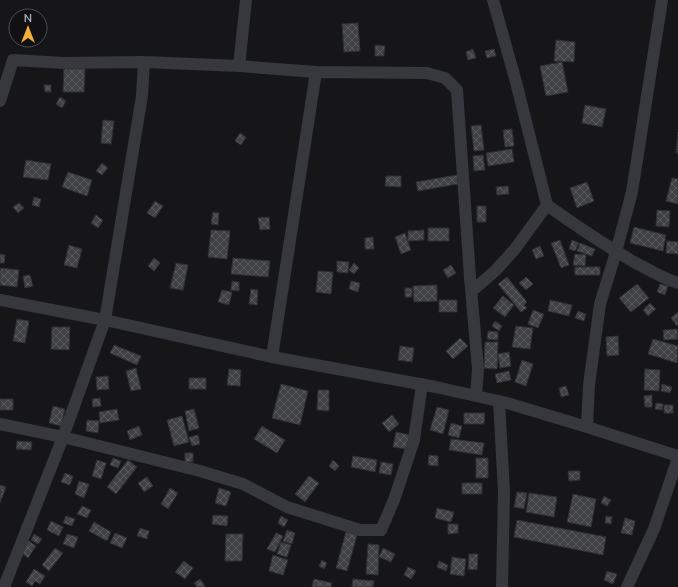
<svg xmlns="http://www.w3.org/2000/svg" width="678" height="587" font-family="Mulish,sans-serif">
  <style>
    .building { fill: url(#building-cross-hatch); stroke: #303034 }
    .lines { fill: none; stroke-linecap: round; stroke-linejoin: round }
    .street { stroke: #37383d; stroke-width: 12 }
  </style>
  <defs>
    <pattern id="building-cross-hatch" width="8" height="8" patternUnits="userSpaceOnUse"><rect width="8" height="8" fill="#404145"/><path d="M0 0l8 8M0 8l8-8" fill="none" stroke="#595a5e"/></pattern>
  </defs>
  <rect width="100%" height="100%" fill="#161618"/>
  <path class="building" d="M358 23 360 51 344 52 342 24Z
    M556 40 575 42 574 62 554 61Z
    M375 45 385 46 384 56H375Z
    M473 49 476 58 468 60 466 52Z
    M494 49 496 56 487 58 485 51Z
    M562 62 568 92 546 96 540 66Z
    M64 69H85L84 92H63Z
    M44 85H51V92H45Z
    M60 97 66 101 62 108 56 104Z
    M585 105 606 109 602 127 582 123Z
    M103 120 114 121 111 144 101 143Z
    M481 125 484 150 474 151 471 126Z
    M512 129 514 146 505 147 503 130Z
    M678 132V153H676Z
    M240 133 246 137 241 145 235 141Z
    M512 149 514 162 488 166 486 153Z
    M483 155 485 170 474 171 473 156Z
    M26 160 51 164 48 180 23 177Z
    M102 163 108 168 102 175 96 171Z
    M68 172 92 180 87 196 62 187Z
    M457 175 458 184 418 191 416 182Z
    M386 176H401V187L385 186Z
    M672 178 678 179V204L666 201Z
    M587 182 594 201 577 208 570 188Z
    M508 186 509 194 497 195 496 187Z
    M34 197 41 199 39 207 32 205Z
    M155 201 163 206 155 218 147 213Z
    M19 203 24 208 18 213 13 207Z
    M477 206H486V222H477Z
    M657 210 670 211 669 227 656 226Z
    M213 212 219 213 218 225 211 224Z
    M96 215 103 220 98 228 91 223Z
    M269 217 270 229 260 230 258 218Z
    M634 227 666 235 663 251 630 243Z
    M428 228H449V241H428Z
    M211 230 230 231 227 259 208 257Z
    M424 230V240L408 241V231Z
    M405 233 411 250 401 254 395 237Z
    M373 237 374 249H365V238Z
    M560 240 569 265 561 268 551 243Z
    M572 240 579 243 575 251 569 249Z
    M667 241 678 242V254L666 253Z
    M580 243 595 249 592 256 577 251Z
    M69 245 82 249 77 268 64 265Z
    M540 246 544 256 536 259 532 250Z
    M0 254 5 255 4 263H0Z
    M575 254 586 255 585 266 573 265Z
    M154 258 160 263 154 271 148 266Z
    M233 258 270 261 268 277 231 274Z
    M337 261 349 262 348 273 337 272Z
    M176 263 188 265 183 290 170 288Z
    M354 263 359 268 354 274 349 270Z
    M451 265 456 273 448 278 443 270Z
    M575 267H600V275H575Z
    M0 268 19 270 17 287 0 285Z
    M318 271 333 272 331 294 316 292Z
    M30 275 33 286 25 288 23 276Z
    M507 277 527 302 524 305 527 308 521 312 498 284Z
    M526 277 533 284 526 290 519 283Z
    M232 281 239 282V291L231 290Z
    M351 281 360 283 358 292 349 289Z
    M637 284 649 298 631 312 619 298Z
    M660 284 668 286 665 295 657 292Z
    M437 285V301L414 302 413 286Z
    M405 288H412V297H405Z
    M251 289 258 290 257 305 249 304Z
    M222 290 232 292 229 305 218 302Z
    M503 296 514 305 505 317 493 308Z
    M439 300H457V312H439Z
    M550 300 572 305 569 316 548 311Z
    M650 303 656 309 648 316 643 310Z
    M533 310 544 314 538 328 528 324Z
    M578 311 586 314 584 321 575 318Z
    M678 312V325L677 326 671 318Z
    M17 319 29 321 25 343 13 341Z
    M495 321 502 326 499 331 492 326Z
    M516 326 533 328 530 349 512 347Z
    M52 327H70L69 350 51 349Z
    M677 329 678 339 664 340 663 330Z
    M488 331 498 332V340L487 339Z
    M618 336 619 355 607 356 606 337Z
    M460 338 468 346 453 359 446 351Z
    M653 339 678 346 677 363 648 354Z
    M485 342H498L497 369 484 368Z
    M114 345 141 356 137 365 110 353Z
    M400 346 414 348 412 362 398 360Z
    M509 352 511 366 500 368 498 354Z
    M522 360 533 364 526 386 515 382Z
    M136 368 141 389 131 391 126 371Z
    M229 369 241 370 240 386 227 385Z
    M645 369 660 370 659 391 644 390Z
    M509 371 511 380 497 383 495 374Z
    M108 376 109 389 97 390 96 377Z
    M189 378H206V389H189Z
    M281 384 308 391 300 425 272 418Z
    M662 384 672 387 670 393 661 391Z
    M566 386 569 395 561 397 559 388Z
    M318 390H329V411L317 410Z
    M652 395V407H645L644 396Z
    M100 398 101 406 93 407 92 399Z
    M0 399H13V410H0Z
    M656 403 663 404 662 410 655 409Z
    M664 405H673V413H664Z
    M53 406 65 409 61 426 49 423Z
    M437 407 449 410 443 434 430 430Z
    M117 409 119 420 100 423 99 412Z
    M194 409 199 428 189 431 185 411Z
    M464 413H485L484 424H464Z
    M392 415 399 424 389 432 382 423Z
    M182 416 189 442 174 446 167 420Z
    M87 420 99 421 98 433 86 431Z
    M451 423 462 426 459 438 448 435Z
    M139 426 142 435 130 440 127 431Z
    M262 426 285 440 277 453 254 439Z
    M396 432 410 435 407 449 393 447Z
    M198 435 200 444 192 446 189 437Z
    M451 439 484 443 482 455 449 450Z
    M17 441 32 442 31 450 16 449Z
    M185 453H193V462H185Z
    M429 455 438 456V466L428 465Z
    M353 456 377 460 375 472 351 467Z
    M113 458 121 461 118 468 110 465Z
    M476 458H488V478H476Z
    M97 460 106 463 101 479 92 476Z
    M128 460 137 467 116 494 107 487Z
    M333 460 339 466 335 471 329 466Z
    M381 462 393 464 391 475 379 473Z
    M568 471H580V480L569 481Z
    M65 473 73 476 70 485 61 482Z
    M309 476 319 483 305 502 295 494Z
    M147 477 153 486 144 492 138 483Z
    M79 481 89 484 84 498 75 494Z
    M462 483H482V494H462Z
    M0 485 6 487 0 503Z
    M170 488 178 493 168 509 161 504Z
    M219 488 231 492 226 506 215 503Z
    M517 492 527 493 524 509 514 507Z
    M529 493 557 497 554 517 526 512Z
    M573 494 596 499 591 527 567 522Z
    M604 496 611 500 607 506 601 503Z
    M82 506 91 510 87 518 77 514Z
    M437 508 454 512 451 522 435 518Z
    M213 515 228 516 227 526 212 524Z
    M66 516 75 519 72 526 63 523Z
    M281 516 288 520 284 527 278 523Z
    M606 516 612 517 611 524 605 523Z
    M625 518 635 521 632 535 621 533Z
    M517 520 606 537 603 555 514 537Z
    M51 521 63 527 59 536 47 530Z
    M94 522 111 532 107 541 89 531Z
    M448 524H458V533L448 534Z
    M140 528 149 531 147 539 137 536Z
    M287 530 295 533 292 544 283 541Z
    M346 532 357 535 347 571 336 568Z
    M115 533 127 538 122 548 110 543Z
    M276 533 283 536 275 552 267 549Z
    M34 534 42 539 38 544 31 540Z
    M67 534 78 537 74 548 63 544Z
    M226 534H243L242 561H225Z
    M29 541 36 546 28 558 20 552Z
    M281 542 291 545 287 557 277 554Z
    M368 544 379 545 378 575 366 574Z
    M55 548 63 553 49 571 42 565Z
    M383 548 395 554 391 562 379 557Z
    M469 554H478L477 570 468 569Z
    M273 555 288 560 283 575 269 571Z
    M452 557 466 559 464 576 450 574Z
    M322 560 327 563 324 569 319 566Z
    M184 561 193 568 185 579 175 572Z
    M439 561 448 565 446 571 437 567Z
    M408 567 416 571 411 579 404 575Z
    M34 569 45 576 40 584 35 581 32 586 26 582Z
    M607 571 617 574 613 584 604 580Z
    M200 579 205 586 204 587H197L194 583Z
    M314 579 332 583 331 587H312Z
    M353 579 374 581 373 587H352Z"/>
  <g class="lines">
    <path class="street" d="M493 0 516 82 547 205C575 225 603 244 634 262 649 270 662 278 678 283
      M239 66 246 0
      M0 101 13 60 64 63 144 62 239 66 316 72 427 73 445 78 457 90 470 277 478 369 476 396
      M472 291 495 271 515 249 547 205
      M0 300 105 320 272 357 436 387 507 403 587 427 678 456
      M272 357 316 72
      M499 401 504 492 502 587
      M0 424 63 437 200 471 243 484 287 507 360 530H381L394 500 414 440 422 384
      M587 427 589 385 600 304 616 252 632 192 662 0
      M4 587 63 437 105 320 142 96 144 62
      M627 587 654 529 678 458"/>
  </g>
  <g transform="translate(28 28)"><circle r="19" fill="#111113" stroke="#4d4f55"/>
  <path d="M0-3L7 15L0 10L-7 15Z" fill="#f2b134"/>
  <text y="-6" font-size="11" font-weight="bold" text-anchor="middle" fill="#a8adb8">N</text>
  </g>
</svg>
